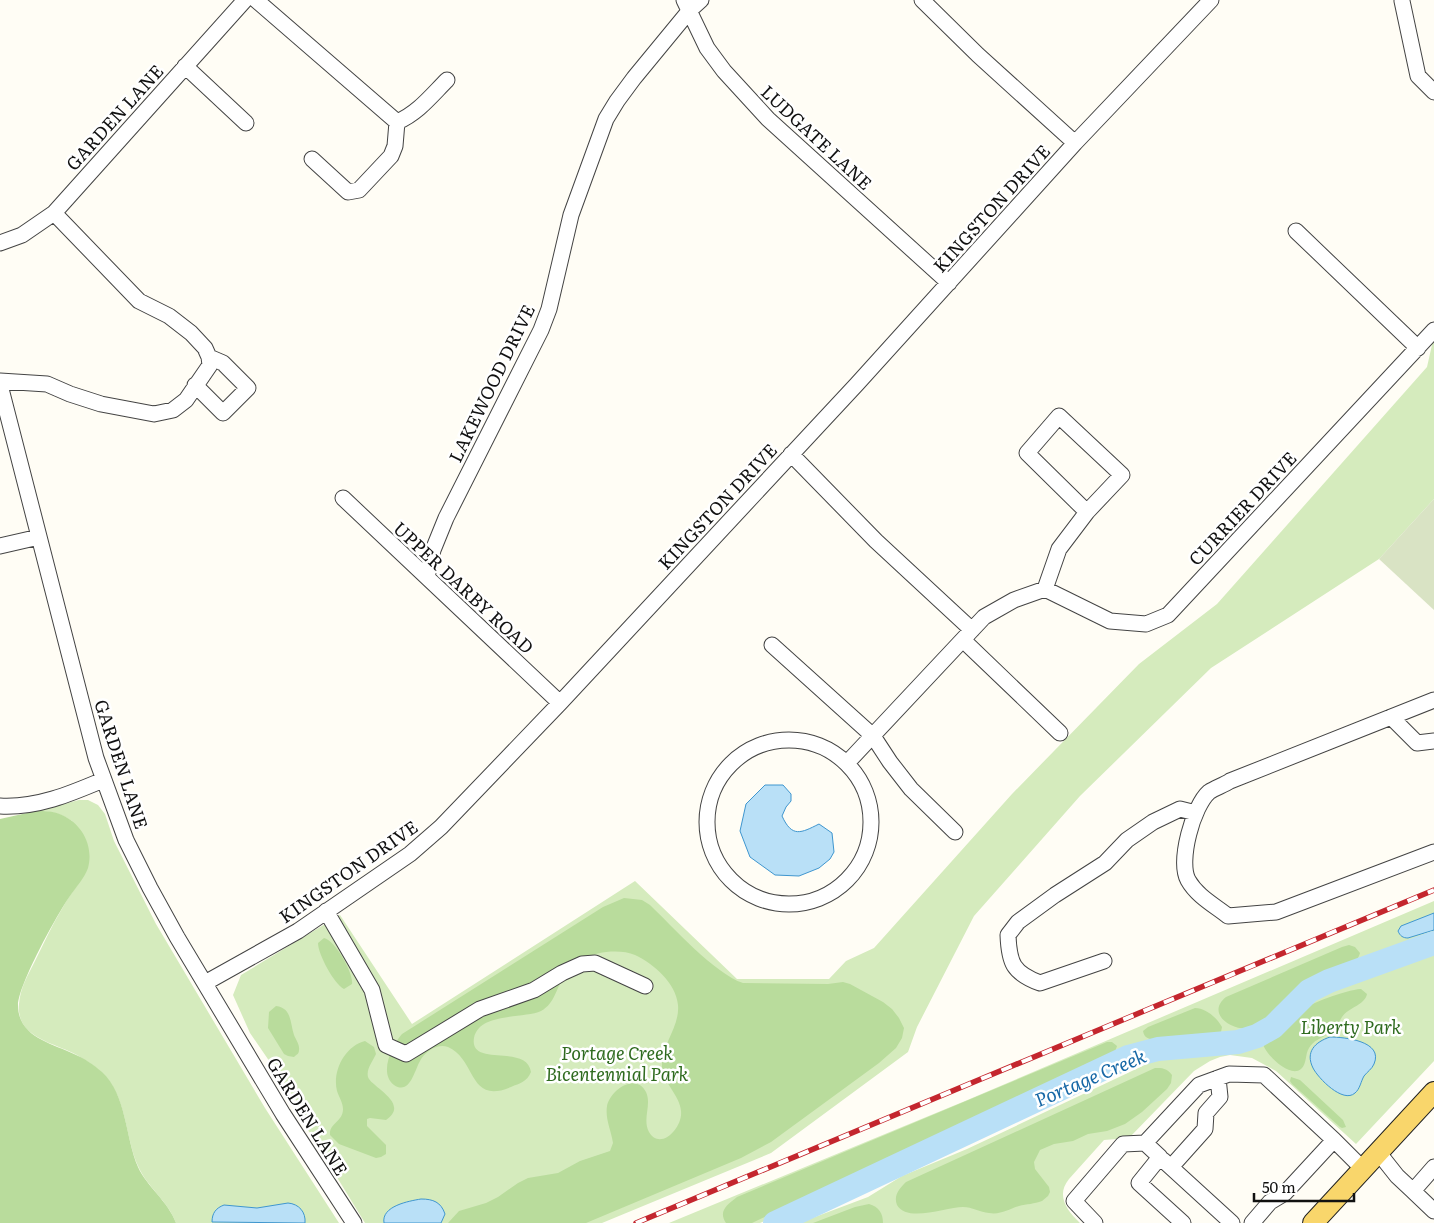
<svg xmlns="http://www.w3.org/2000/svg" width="1434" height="1223" font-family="Literata,serif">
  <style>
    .green { fill: #d5ebbd }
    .forest { fill: #b9dc9c }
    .cemetery { fill: #d9e3c4 }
    .water { fill: #b9e0f7; stroke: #3f96cf }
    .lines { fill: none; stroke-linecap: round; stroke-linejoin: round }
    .river { stroke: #b9e0f7; stroke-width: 24 }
    .minor-casing { stroke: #444; stroke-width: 17 }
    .major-casing { stroke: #222; stroke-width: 22 }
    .minor { stroke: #fff; stroke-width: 15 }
    .major { stroke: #f9d66b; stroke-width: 20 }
    .rail-casing { stroke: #c4262e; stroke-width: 5.5 }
    .rail { stroke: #fff; stroke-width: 4; stroke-dasharray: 11; stroke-linecap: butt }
    .labels { text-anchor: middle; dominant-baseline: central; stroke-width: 5; stroke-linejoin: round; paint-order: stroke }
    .street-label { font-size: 18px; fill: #111; stroke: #fff }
    .park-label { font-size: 18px; font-style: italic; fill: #2f6b1f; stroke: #fff }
    .water-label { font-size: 19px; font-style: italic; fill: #1768a6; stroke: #fff }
  </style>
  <rect width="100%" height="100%" fill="#fffdf5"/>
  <path class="green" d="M1434 336V499L1379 559 1211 668 1080 796 974 916 917 1027 908 1052 771 1153 602 1223H365L308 1130 302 1109 250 1033 233 995 241 975 340 915 412 1024 635 881 737 979H829L846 961 874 948 1012 794 1139 664 1217 604 1427 367Z
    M79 800H88L98 805 105 814 114 841 156 924 265 1108 339 1223H176C168 1201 147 1187 138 1166 125 1137 127 1098 104 1075 97 1067 83 1058 73 1053 50 1042 16 1036 19 1004 20 988 28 975 35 961 44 943 52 925 63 907 70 894 80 883 87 869L72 821C60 813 50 811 36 811Z
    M1434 901V1061L1356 1144 1276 1071 1252 1058 1230 1055 1220 1057 1210 1061 1194 1071 1129 1138 1104 1140 1069 1179C1056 1195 1066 1210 1080 1223H799L868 1197 902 1176 967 1149 1151 1062 1202 1050 1249 1046 1237 1035 1181 1039 1152 1043 1125 1051 1102 1061 957 1131 760 1223H669L965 1101Z"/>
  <path class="forest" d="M36 811C45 811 54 811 62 815 82 824 94 846 88 868 84 879 76 887 70 896 56 916 19 984 18 1005 18 1037 51 1043 74 1054 84 1058 94 1065 102 1072 127 1095 125 1137 138 1167 147 1187 168 1201 176 1223H0V819Z
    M624 898 642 900 650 905C673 927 715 974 743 983L828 984 843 982 850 984 883 1002 892 1009 899 1018 904 1028 902 1038 896 1048 879 1063 771 1142 741 1158 586 1223H448L459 1211 486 1203 498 1197 518 1183 528 1178 558 1173 580 1161 610 1151 613 1143C611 1130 605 1119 607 1106 610 1090 636 1072 646 1092 652 1105 642 1119 649 1132 660 1151 683 1128 681 1111 680 1095 662 1082 662 1066 661 1045 680 1027 678 1005 676 983 654 964 635 955 621 949 597 951 583 959 578 962 570 969 566 974 556 986 556 1003 541 1011 524 1019 479 1012 474 1038 469 1068 527 1043 531 1072 527 1082 520 1083 511 1087 468 1105 477 1060 448 1047 438 1043 425 1051 420 1061 415 1069 410 1096 394 1085 378 1073 393 1044 402 1034L603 907Z
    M324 938C335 940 354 974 352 984L344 989C334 984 318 954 318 943Z
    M1349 945 1355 947 1360 953C1356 970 1329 970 1315 979 1294 994 1277 1021 1251 1028 1233 1032 1205 1014 1226 997L1342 947Z
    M1361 989 1367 994C1365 1005 1349 1007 1342 1017 1338 1024 1335 1030 1328 1034 1320 1039 1314 1040 1309 1048 1305 1054 1307 1064 1301 1069 1289 1079 1263 1052 1262 1041 1266 1035 1272 1034 1278 1029 1284 1024 1288 1018 1295 1013 1309 1004 1345 990 1361 989Z
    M276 1006C292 1008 290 1023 294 1035 296 1040 300 1045 299 1050 299 1054 297 1054 294 1057L288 1056 284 1054 268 1028 269 1012Z
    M1195 1008C1206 1008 1217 1018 1222 1027L1221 1032 1155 1040C1149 1039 1144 1038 1143 1031L1148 1027Z
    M365 1041 374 1047 376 1054C373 1061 366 1069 368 1077 371 1087 411 1103 386 1120L370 1118 367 1119V1126L386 1145V1154L381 1157 376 1158 339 1144 330 1135C329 1123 343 1122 343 1109 343 1103 339 1097 337 1091 332 1071 345 1046 365 1041Z
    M1107 1042H1112L1117 1046 1115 1052 1111 1054 752 1223H726C718 1211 727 1205 737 1197Z
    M1155 1068C1162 1068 1167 1068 1172 1075L1171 1083 1167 1089 1142 1112 1125 1124 1107 1131 1088 1134 1073 1141 1054 1144 1040 1150 1034 1162 1035 1169 1049 1187 1050 1192 1048 1196 1042 1201C1034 1204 1027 1204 1019 1206 1009 1209 1001 1215 989 1213 980 1212 972 1207 963 1207 947 1207 907 1223 897 1205 893 1195 900 1188 906 1182Z
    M1291 1077 1300 1080 1343 1120 1346 1127 1342 1128 1340 1127 1292 1084 1290 1081Z
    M869 1204C879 1207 883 1213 883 1223H813L855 1207Z"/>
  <path class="cemetery" d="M1434 499V610L1379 559Z"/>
  <path class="water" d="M765 785H783L791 794V801L786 807 782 816C792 838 801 833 819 824L832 833 834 852 830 859 819 868 799 876 775 875 750 857 740 831 746 804Z
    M1434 913V930L1408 938C1403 938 1400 936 1398 931L1401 926Z
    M1330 1037C1344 1037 1384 1041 1374 1064 1372 1069 1367 1072 1364 1076 1361 1081 1360 1089 1355 1093 1343 1104 1318 1078 1313 1068 1305 1052 1315 1042 1330 1037Z
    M421 1199C433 1199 441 1202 445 1214L441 1223H384C381 1206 409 1201 421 1199Z
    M288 1203C299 1204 306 1212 305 1223L212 1222C212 1213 216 1208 224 1205L257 1208Z"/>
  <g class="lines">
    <path class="river" d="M775 1223 1128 1057 1158 1049 1238 1042 1257 1036 1273 1027 1309 991 1329 981 1434 943"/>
    <defs>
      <path id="minor" d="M256 0 397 122 395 146 391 156 359 190 348 192 312 159
        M684 0 707 48 724 71 768 119 949 283
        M922 0 978 55 1075 143
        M1402 1 1418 76 1434 92
        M185 66 246 123
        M397 122C418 113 431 96 447 80
        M1296 231 1418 348
        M0 243 22 235 54 213 245 0
        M0 381 47 384 70 394 101 404 154 414 173 410 186 400 210 365 209 357 205 348 191 333 169 316 139 301 54 213
        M0 385 96 758 126 840 150 888 177 937 283 1114 354 1223
        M195 385 223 413 248 388 223 363 209 357
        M791 454 876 541 972 630
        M343 498 560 703
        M0 546 39 537
        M427 577 433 550 446 518 541 330 549 309 571 215 606 119 617 101 634 78 690 10 701 0
        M1045 589 1059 549 1087 512 1122 475 1059 416 1027 453 1087 512
        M963 640 1060 733
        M772 645 873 736 890 762 911 789 955 832
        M1434 700 1230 781C1224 785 1215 788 1209 792 1193 806 1178 861 1188 880 1197 896 1214 905 1228 916L1276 912 1434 852
        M1391 717 1417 743 1434 741
        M707 822a82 82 0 1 1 164 0a82 82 0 1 1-164 0Z
        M847 763 984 617 1014 600 1045 589 1110 621 1146 624 1168 615 1434 330
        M0 806C37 808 70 794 103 780
        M326 911 372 990 386 1045 406 1054 480 1009 534 990 562 973 582 964 595 963 645 986
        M1104 961 1040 983C1013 973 1009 963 1008 935L1018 922 1055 895 1105 863 1127 840 1153 822 1180 809 1196 813
        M205 983 298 931 410 854 441 827 560 703 857 384 1075 143 1211 0
        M1145 1143 1199 1085 1229 1074 1264 1075 1334 1140
        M1378 1152 1397 1176 1413 1191 1434 1167
        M1163 1160 1232 1223
        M1171 1167 1205 1129 1206 1113 1220 1097 1218 1078
        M1413 1191 1434 1211
        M1095 1223 1074 1201 1123 1144 1145 1143 1160 1157 1139 1183 1183 1223
        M1252 1223 1270 1202 1285 1193 1334 1140 1363 1169"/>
      <path id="major" d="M1313 1223 1434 1092"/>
    </defs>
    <use href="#minor" class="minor-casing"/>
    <use href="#major" class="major-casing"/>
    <use href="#minor" class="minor"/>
    <use href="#major" class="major"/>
    <defs>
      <path id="rail" d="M636 1223 1434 890"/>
    </defs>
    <use href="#rail" class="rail-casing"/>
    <use href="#rail" class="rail"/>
  </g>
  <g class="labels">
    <g class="street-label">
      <text transform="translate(114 117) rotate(-48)">GARDEN LANE</text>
      <text transform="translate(817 137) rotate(43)">LUDGATE LANE</text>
      <text transform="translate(991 208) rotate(-48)">KINGSTON DRIVE</text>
      <text transform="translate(491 383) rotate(-64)">LAKEWOOD DRIVE</text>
      <text transform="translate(717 506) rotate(-47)">KINGSTON DRIVE</text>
      <text transform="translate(1242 508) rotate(-47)">CURRIER DRIVE</text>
      <text transform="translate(464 587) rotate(43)">UPPER DARBY ROAD</text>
      <text transform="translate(122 764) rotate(72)">GARDEN LANE</text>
      <text transform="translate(348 871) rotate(-35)">KINGSTON DRIVE</text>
      <text transform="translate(308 1116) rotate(58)">GARDEN LANE</text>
    </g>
    <g class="park-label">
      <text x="1351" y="1026">Liberty Park</text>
      <text x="617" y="1052">Portage Creek<tspan x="617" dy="21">Bicentennial Park</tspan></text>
    </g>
    <g class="water-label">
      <text transform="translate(1090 1077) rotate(-23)">Portage Creek</text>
    </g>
  </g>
  <path d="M1254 1193v8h100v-8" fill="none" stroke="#111111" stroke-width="2.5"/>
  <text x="1262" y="1193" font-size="15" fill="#111111" stroke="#ffffff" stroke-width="4" paint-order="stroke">50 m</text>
</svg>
